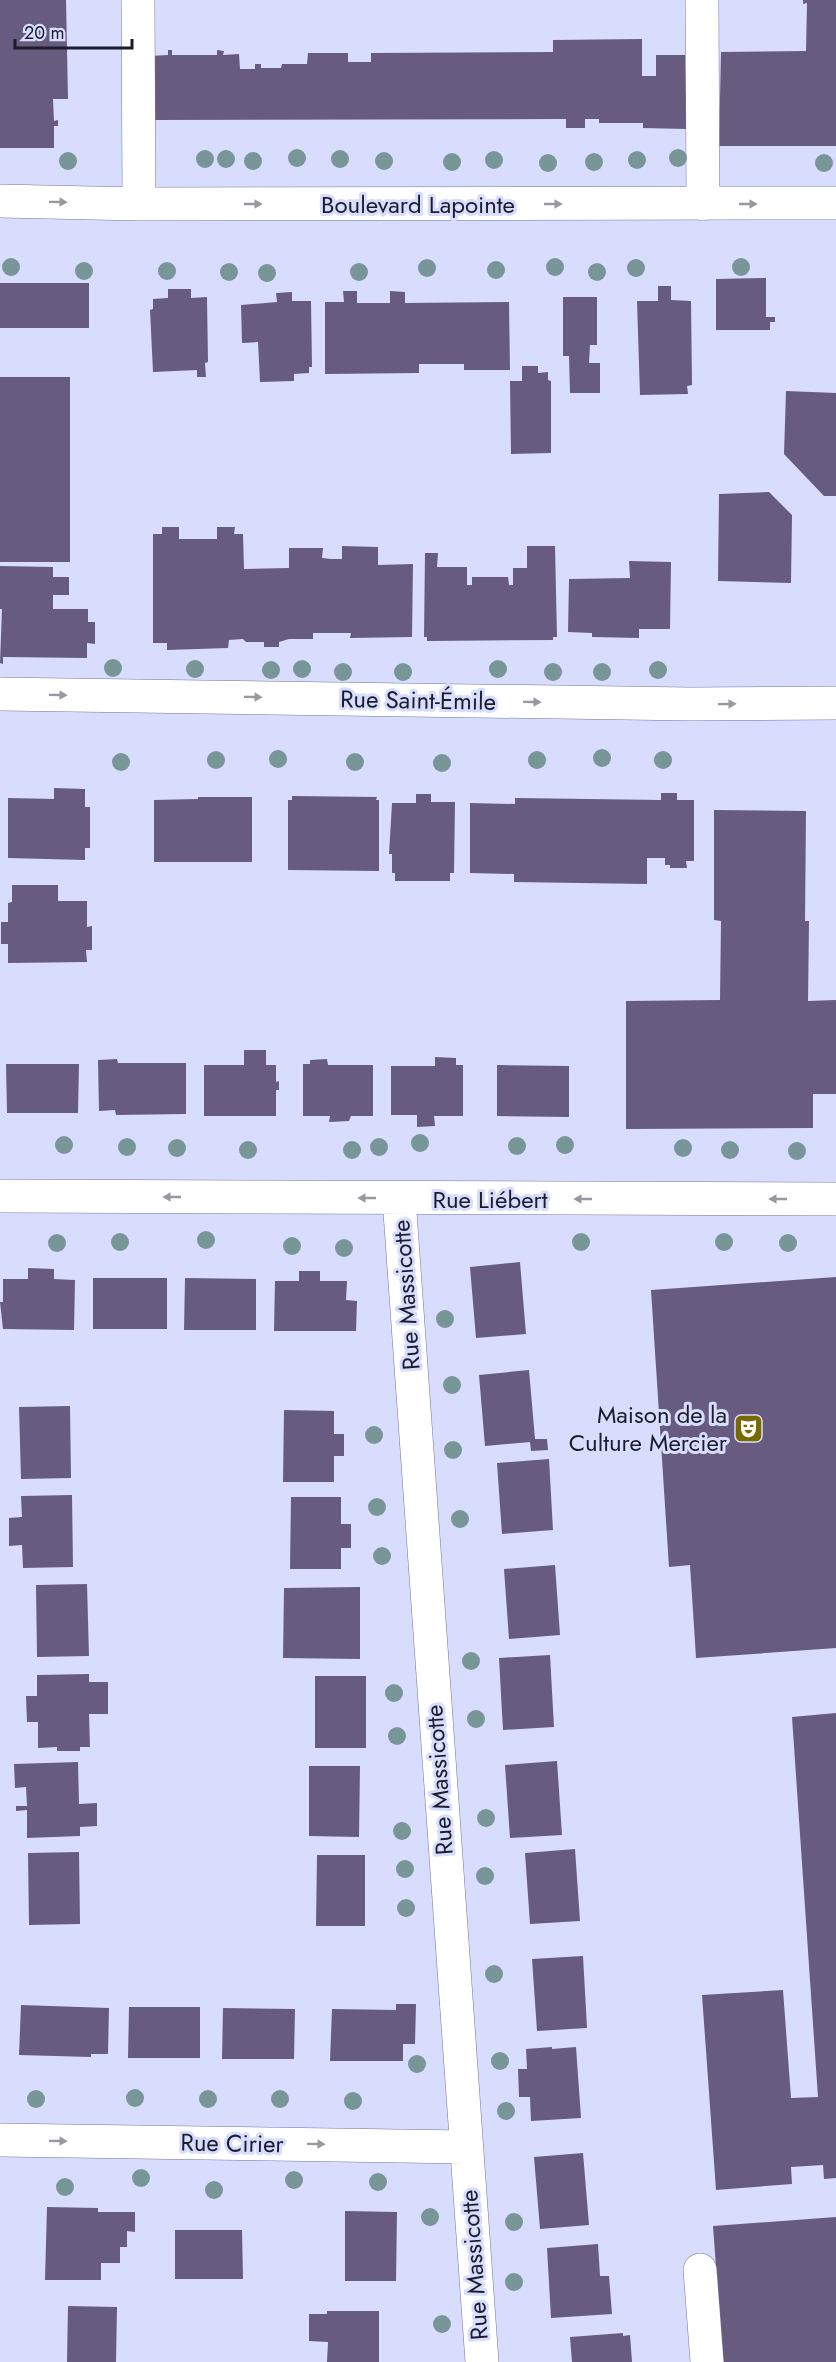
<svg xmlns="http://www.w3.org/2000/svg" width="836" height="2362" font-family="Jost,sans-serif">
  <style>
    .building { fill: #675b7f }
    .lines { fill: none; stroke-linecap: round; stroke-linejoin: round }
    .minor-casing { stroke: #72769c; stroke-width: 34 }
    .minor { stroke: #fff; stroke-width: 33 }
    .tree { fill: #789697 }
    .oneway { fill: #9899a0 }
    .labels { text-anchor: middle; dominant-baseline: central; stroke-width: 6; stroke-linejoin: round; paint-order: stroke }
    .street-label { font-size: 24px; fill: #1b1d2c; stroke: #d8ddfe }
    .poi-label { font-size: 24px; fill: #1b1d2c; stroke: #d8ddfe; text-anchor: end }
  </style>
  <rect width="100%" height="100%" fill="#d8ddfe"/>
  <path class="building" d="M0 0H66L68 99H53L54 121 58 120V126H54V148H0Z
    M803 0H836V146H719L721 52 806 51 807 3 803 4Z
    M642 39V76H656V55H685L687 129 643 128V123H599V119H585V128H566V119L151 120 150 56 168 55V50H172V55H217V50L224 51 223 55 239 54 240 69H255V64H261V68H281L282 64H307L308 53H348V62H371V53L553 52V40Z
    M766 278V317H775V322H770V330H716V279Z
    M0 283H89V328H0Z
    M658 286H671V300L691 301 692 385 687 386 688 394 640 395 637 301H658Z
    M168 289H191V298L207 297 208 362 205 363 206 377H197V370L153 372 150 310 153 309V299L168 298Z
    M343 291H357V303H390V291L405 292V303L509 302 510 370H464V364H419V373L325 374V302H344Z
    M292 292V301H311L312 367H309V373L294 374V381L260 382 258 342 242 343 241 305 277 302 276 293Z
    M563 297H597V345H590L589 363H600V393H570L569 356H563Z
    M522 366H538V373L548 372V380L551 381V453L511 454 510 381H522Z
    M0 377H70V562H0Z
    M786 391 836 393V496H824L784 454Z
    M769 492 792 515 791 583 718 581 719 494Z
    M162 527H179V539H217V527H235L234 534H243L244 569 289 568V548H323L322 558 331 559H342V546L378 547V565L413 564 412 637 350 638 351 633H313V639H289L279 642V647H264V642H246L243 639 229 640 228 648 167 650V643H153V534H162Z
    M527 546H555L557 637H553V640L427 641V637H424L425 553H438L437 567H467V585H472V577H508L509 585H513V568H527Z
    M629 561 671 562 670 629H639V638L592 637V633L568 632 569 579 630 578Z
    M0 566 53 567V577H69V595H53V609H88V622H95V644L87 643V658L3 657V664L0 663 2 609H0Z
    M54 788 85 789V807H90V848H85V860L8 858V798L54 799Z
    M661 793H677V800H694V861H686L687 868H670V865H665V858H647V884L514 882V874L470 873V803L515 804V798L661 800Z
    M416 794H431V802H455L454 873H450V881H395V873H392V854H389L392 803H416Z
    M292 796 377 797 376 800H379V871L288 870V800H292Z
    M198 797H252V862H154V800L198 799Z
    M714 810 806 811 805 921H809L808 1001 836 1000V1094H813V1128L626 1129V1001L720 1000 721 921 714 920Z
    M12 885H58V901H87V927L92 926V950H86L87 962 8 963V944H1V922H8V903L12 902Z
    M244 1050H266V1065H276V1082L279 1081V1090H276V1116H204V1065H244Z
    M435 1057 456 1058V1065H463V1116H434L435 1126 417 1127V1115H391V1066H435Z
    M117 1059 118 1063H186V1114L116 1115 115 1110 99 1111 98 1060Z
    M327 1059 328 1065H373V1116H351L349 1121 329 1122 330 1116H303V1064H310V1060Z
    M6 1064H79L78 1113H7Z
    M497 1065 569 1066V1117L497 1116Z
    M520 1262 526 1334 476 1338 470 1267Z
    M28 1268 54 1269V1279L75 1280 74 1330 3 1329 0 1302H3V1279H28Z
    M299 1271H320V1281H347L346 1300 357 1301 356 1331H274L275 1281H299Z
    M836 1277V1648L696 1658 690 1565 669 1567 651 1290Z
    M93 1278H167V1329H93Z
    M185 1278 256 1279V1330H184Z
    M529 1370 535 1439H547L548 1450 531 1451 530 1442 485 1446 479 1375Z
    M70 1406 71 1478 21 1479 19 1407Z
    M284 1410 334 1411V1434H344V1456H334V1482H283Z
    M549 1459 553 1530 502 1534 497 1463Z
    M72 1495 73 1567 23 1568 22 1545 9 1546V1518L22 1517 21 1496Z
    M291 1497H341V1524H351V1548H341V1569H290Z
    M555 1565 560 1635 509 1639 504 1569Z
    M87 1584 89 1656 37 1657 36 1585Z
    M360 1587V1659L283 1658 284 1588Z
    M550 1655 554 1727 503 1730 499 1658Z
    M89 1674V1682H108V1714H89L90 1747H80V1751H57V1747L38 1748V1722H27L26 1696H37V1675Z
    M315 1676H366V1748H315Z
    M836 1713V2178L824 2179 823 2165 791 2167 792 2184 716 2190 702 1995 783 1990 791 2098 818 2097 792 1717Z
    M557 1761 562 1835 510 1838 505 1765Z
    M78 1762 79 1804 97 1803V1826L80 1827V1836L27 1838V1810L16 1811V1806H27L26 1787 15 1788 14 1764Z
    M309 1766H360L359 1837 309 1836Z
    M575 1849 580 1921 530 1924 525 1853Z
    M79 1852 80 1924 29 1925 28 1853Z
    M317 1855H365V1926H316Z
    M583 1956 587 2028 537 2031 532 1959Z
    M396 2004H416L415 2044H403V2061H330L332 2009 396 2010Z
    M21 2005 109 2008 108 2054H91V2057L19 2055Z
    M129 2007H200V2058H128Z
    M223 2008 295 2009 294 2059H222Z
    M552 2047V2049L576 2047 581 2118 531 2121 530 2097H519L518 2069H527L526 2049Z
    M583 2153 589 2225 540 2229 534 2157Z
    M47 2207 98 2208V2212H135V2232L127 2231V2247H120V2263H101V2280H45Z
    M345 2211 397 2212 396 2281H345Z
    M836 2217V2362H723L713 2226Z
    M175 2230H242L243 2279H175Z
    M598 2244 600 2276H609L612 2314 551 2318 547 2248Z
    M68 2306 117 2307 116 2362H67Z
    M327 2311H379V2362H327L328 2342 309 2341V2314H327Z
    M623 2333V2336L630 2335 632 2362H572L570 2337Z"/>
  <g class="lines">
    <defs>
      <path id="minor" d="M138 0 139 204
        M702 0 703 204
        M0 201 139 204 836 203
        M0 694 690 704 836 703
        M0 1196 836 1199
        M399 1198 482 2362
        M0 2140 465 2147
        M700 2270 707 2362"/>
    </defs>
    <use href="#minor" class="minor-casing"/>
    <use href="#minor" class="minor"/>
  </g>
  <g class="tree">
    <circle cx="297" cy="158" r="9"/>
    <circle cx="678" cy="158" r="9"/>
    <circle cx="205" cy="159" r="9"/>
    <circle cx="226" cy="159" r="9"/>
    <circle cx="340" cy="159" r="9"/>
    <circle cx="494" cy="160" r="9"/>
    <circle cx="637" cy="160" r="9"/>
    <circle cx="68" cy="161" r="9"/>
    <circle cx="253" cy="161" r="9"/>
    <circle cx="384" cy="161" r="9"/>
    <circle cx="452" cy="162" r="9"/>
    <circle cx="594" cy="162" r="9"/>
    <circle cx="548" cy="163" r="9"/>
    <circle cx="824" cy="163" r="9"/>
    <circle cx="11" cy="267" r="9"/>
    <circle cx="555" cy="267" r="9"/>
    <circle cx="741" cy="267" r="9"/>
    <circle cx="427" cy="268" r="9"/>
    <circle cx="636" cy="268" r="9"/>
    <circle cx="496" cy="270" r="9"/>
    <circle cx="84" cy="271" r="9"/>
    <circle cx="167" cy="271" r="9"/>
    <circle cx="229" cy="272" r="9"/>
    <circle cx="359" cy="272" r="9"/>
    <circle cx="597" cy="272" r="9"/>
    <circle cx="267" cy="273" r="9"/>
    <circle cx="113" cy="668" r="9"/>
    <circle cx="195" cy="669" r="9"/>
    <circle cx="302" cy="669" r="9"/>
    <circle cx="498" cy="669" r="9"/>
    <circle cx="271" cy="670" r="9"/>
    <circle cx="658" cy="670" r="9"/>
    <circle cx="343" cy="672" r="9"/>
    <circle cx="403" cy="672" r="9"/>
    <circle cx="553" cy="672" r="9"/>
    <circle cx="602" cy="672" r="9"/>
    <circle cx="602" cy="758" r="9"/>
    <circle cx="278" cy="759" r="9"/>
    <circle cx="216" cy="760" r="9"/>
    <circle cx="537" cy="760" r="9"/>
    <circle cx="663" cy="760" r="9"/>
    <circle cx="121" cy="762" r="9"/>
    <circle cx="355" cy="762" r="9"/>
    <circle cx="442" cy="763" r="9"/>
    <circle cx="420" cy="1143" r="9"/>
    <circle cx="64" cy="1145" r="9"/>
    <circle cx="565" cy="1145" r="9"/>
    <circle cx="517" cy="1146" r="9"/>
    <circle cx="127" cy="1147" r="9"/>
    <circle cx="379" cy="1147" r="9"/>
    <circle cx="177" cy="1148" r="9"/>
    <circle cx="683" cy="1148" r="9"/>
    <circle cx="248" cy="1150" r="9"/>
    <circle cx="352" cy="1150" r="9"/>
    <circle cx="730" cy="1150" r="9"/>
    <circle cx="797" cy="1151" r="9"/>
    <circle cx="206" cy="1240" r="9"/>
    <circle cx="120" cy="1242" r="9"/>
    <circle cx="581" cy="1242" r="9"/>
    <circle cx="724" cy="1242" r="9"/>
    <circle cx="57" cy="1243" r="9"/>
    <circle cx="788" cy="1243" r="9"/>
    <circle cx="292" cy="1246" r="9"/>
    <circle cx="344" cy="1248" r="9"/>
    <circle cx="445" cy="1319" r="9"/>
    <circle cx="452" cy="1385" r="9"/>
    <circle cx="374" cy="1435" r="9"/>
    <circle cx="453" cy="1450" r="9"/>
    <circle cx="377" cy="1507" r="9"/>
    <circle cx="460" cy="1519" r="9"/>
    <circle cx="382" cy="1556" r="9"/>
    <circle cx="471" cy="1661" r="9"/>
    <circle cx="394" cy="1693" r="9"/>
    <circle cx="476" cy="1719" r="9"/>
    <circle cx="397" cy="1736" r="9"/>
    <circle cx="486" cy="1818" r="9"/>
    <circle cx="402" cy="1831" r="9"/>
    <circle cx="405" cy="1869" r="9"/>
    <circle cx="485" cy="1876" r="9"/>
    <circle cx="406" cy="1908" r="9"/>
    <circle cx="494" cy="1974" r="9"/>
    <circle cx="500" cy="2061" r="9"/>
    <circle cx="417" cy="2064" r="9"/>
    <circle cx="135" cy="2098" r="9"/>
    <circle cx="36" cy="2099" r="9"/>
    <circle cx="208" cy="2099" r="9"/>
    <circle cx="280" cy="2099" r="9"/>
    <circle cx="353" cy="2101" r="9"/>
    <circle cx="506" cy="2111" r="9"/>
    <circle cx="141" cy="2178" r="9"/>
    <circle cx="294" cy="2180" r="9"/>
    <circle cx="378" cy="2182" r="9"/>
    <circle cx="65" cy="2187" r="9"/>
    <circle cx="214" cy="2190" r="9"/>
    <circle cx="430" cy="2217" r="9"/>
    <circle cx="514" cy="2222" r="9"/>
    <circle cx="514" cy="2282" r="9"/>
    <circle cx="442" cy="2324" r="9"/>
  </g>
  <defs><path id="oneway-solid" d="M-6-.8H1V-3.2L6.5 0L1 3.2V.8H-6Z" transform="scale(1.5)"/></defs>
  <g class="oneway">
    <use href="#oneway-solid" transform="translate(58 202) rotate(1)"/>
    <use href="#oneway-solid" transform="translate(253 204)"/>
    <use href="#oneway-solid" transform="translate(553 204)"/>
    <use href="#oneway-solid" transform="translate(748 204)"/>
    <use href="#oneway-solid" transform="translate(58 695) rotate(1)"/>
    <use href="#oneway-solid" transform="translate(253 697) rotate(1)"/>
    <use href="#oneway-solid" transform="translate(532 702) rotate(1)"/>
    <use href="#oneway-solid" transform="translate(727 704) rotate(-1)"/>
    <use href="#oneway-solid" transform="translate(172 1197) rotate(-180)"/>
    <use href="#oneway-solid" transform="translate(367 1198) rotate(-180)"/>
    <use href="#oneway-solid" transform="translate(583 1199) rotate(-180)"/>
    <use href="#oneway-solid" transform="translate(778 1199) rotate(-180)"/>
    <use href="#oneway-solid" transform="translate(58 2141) rotate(1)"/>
    <use href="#oneway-solid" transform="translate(316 2144) rotate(1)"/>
  </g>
  <defs>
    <symbol id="theatre-square" viewBox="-11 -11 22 22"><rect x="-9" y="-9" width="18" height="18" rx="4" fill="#776800" stroke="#d8ddfe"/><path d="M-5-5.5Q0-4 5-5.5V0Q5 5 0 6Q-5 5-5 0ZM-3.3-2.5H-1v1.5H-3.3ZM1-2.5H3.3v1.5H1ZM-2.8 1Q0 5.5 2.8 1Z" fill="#fff"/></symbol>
  </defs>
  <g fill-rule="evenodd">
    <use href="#theatre-square" x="732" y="1412" width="33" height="33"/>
  </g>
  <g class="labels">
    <g class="street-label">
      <text x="418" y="204">Boulevard Lapointe</text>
      <text transform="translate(418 700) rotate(1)">Rue Saint-Émile</text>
      <text x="490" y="1199">Rue Liébert</text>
      <text transform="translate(406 1295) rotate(-94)">Rue Massicotte</text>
      <text transform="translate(439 1780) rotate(-94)">Rue Massicotte</text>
      <text transform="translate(232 2143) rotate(1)">Rue Cirier</text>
      <text transform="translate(474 2265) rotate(-94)">Rue Massicotte</text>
    </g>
    <g class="poi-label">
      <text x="727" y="1414">Maison de la<tspan x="727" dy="28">Culture Mercier</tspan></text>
    </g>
  </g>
  <path d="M15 39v9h117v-9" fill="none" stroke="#1b1d2c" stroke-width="3"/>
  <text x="24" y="39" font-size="18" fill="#1b1d2c" stroke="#d8ddfe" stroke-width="4.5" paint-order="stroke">20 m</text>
</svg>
